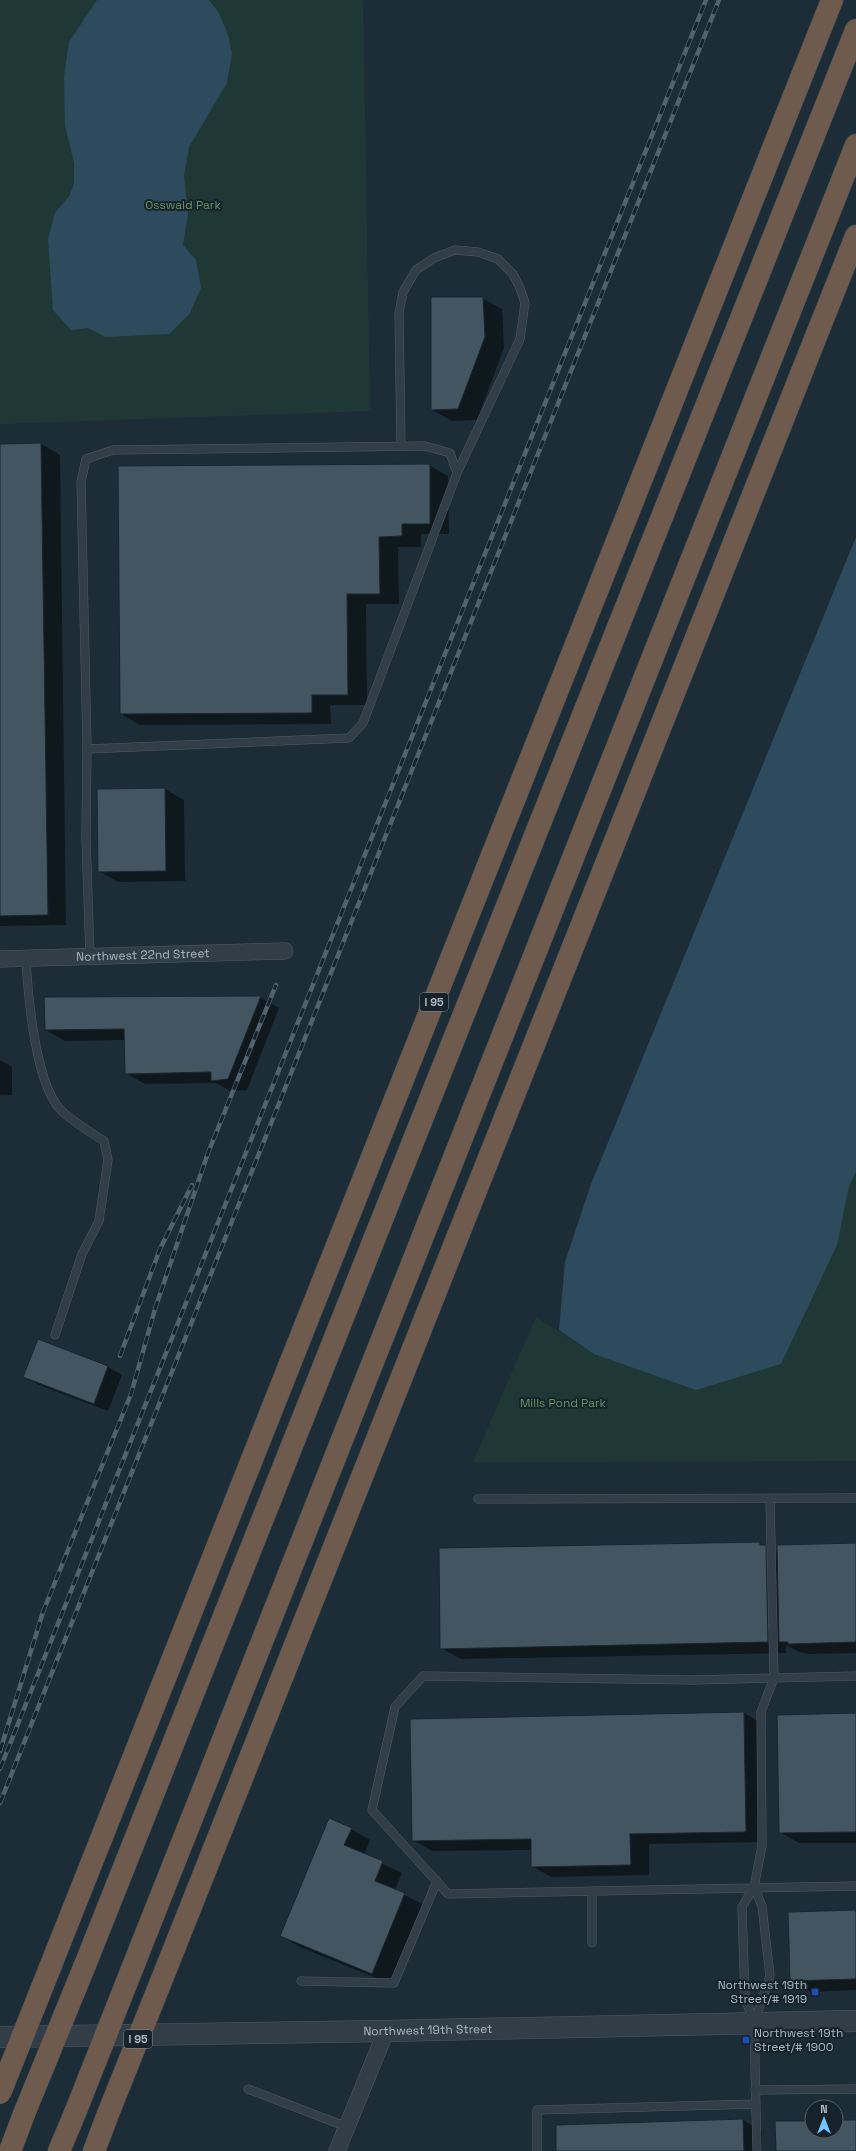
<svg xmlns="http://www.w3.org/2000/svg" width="856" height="2151" font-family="'Space Grotesk',sans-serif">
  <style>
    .green { fill: #1f3836 }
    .water { fill: #2d4b5d }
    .shadow { fill: #0007 }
    .building { fill: #435561; stroke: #18252e }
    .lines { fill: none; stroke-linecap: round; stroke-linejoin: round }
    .service-casing { stroke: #4e5c66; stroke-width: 9 }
    .minor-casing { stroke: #4e5c66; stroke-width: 17 }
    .tertiary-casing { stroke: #4e5c66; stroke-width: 22 }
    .motorway-casing { stroke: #3b4952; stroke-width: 23 }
    .service { stroke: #313e47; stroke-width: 8 }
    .minor { stroke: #313e47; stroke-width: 16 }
    .tertiary { stroke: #313e47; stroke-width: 21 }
    .motorway { stroke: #6e5b4d; stroke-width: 22 }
    .rail-casing { stroke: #52636f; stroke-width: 4.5 }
    .rail { stroke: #17232b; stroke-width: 3; stroke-dasharray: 9; stroke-linecap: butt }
    .motorway-bridge-casing { stroke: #3b4952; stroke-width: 23; stroke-linecap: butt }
    .motorway-bridge { stroke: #6e5b4d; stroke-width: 22 }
    .transit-dot { fill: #1a4fb4; stroke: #17232b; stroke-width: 1.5 }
    .labels { text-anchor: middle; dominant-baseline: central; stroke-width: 4; stroke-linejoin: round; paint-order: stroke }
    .shield { fill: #17232b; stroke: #7e8c97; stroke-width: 1 }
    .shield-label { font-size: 11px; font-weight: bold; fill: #aab9c5 }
    .park-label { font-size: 12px; fill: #619663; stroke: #17232b }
    .street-label { font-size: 12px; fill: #aab9c5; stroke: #17232b }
    .poi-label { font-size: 12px; fill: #aab9c5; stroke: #17232b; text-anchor: end }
  </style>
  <rect width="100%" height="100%" fill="#1d2d37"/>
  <path class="green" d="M0 0H363L370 411 0 424Z
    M856 1169V1461L473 1462 536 1317 594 1354 849 1186Z"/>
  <path class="water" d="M97 0H209L219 13 228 35 232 53 227 83 189 147 184 175 188 214 183 245 196 260 201 288 190 313 169 334 105 337 88 328 71 330 53 310 48 239 55 213 70 195 74 183V163L65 125 64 76 69 42Z
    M856 537V1172L849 1186 837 1245 781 1364 696 1390 594 1354 559 1330 565 1262 591 1184Z"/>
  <path class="shadow" d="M482 298 502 309 504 348 477 420 452 421 432 410Z
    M41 444 60 455 66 925 0 926V445Z
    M429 465 448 476 449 534H421V547H398L399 604H366L367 705H330L331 724 140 725 121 714Z
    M165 789 184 800 185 881 118 882 99 871Z
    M260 997 279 1008 247 1090 230 1091 216 1083 145 1084 126 1073 125 1040 65 1041 46 1030Z
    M0 1060 12 1067V1095H0Z
    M38 1340 108 1367 122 1375 108 1411 39 1385 24 1376Z
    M759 1543 778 1553 856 1544V1653L808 1654 799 1652 786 1645V1653L461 1659 441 1648Z
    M744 1713 763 1724 765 1842 649 1844V1875L551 1877 532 1866V1850L432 1851 413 1840Z
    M856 1714V1843H799L780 1832Z
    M351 1829 370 1840 364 1855 402 1873 395 1890 424 1905 391 1984 300 1947 281 1936Z
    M856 1911V1990L811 1992 791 1981Z
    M743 2120 762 2131V2151H557V2126Z"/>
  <path class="building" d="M431 297H483L485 337 458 409 431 410Z
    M41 443 48 915 0 916V444Z
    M430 464V524H402V536L379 537 380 594H347L348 695H312V713L120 714 118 466Z
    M165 788 166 871 98 872 97 789Z
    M261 996 228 1079 211 1081V1072L125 1074 124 1029 45 1030 44 997Z
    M38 1339 108 1366 94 1404 23 1377Z
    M760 1542V1545H766L768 1642 440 1649 439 1548Z
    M856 1543V1642L788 1644V1642H779L777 1545Z
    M744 1712 746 1832 630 1834 631 1865 531 1867V1839L412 1841 410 1719Z
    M856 1713V1832L779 1833 777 1715Z
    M329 1818 352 1828 344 1845 383 1861 375 1881 405 1893 372 1974 280 1936Z
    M856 1910V1979L790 1981 788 1912Z
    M743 2119 744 2151H556V2125Z
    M836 2120H856V2151H776L775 2121H812V2131H836Z"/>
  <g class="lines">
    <defs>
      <path id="service" d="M401 446 399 313 403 292 416 270 434 258 455 250 478 252 498 259 513 274 520 288 525 303 520 339 457 473
        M87 749 349 738 363 723 457 473 450 453 425 446 113 450 86 459 81 482 87 745 86 838 90 957
        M26 959C28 995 35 1082 60 1109 70 1120 90 1132 104 1141L108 1160 99 1221 82 1254 55 1335
        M478 1499 856 1498
        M856 1676 693 1680 423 1676 395 1707 372 1810 448 1894 856 1886
        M754 1887 762 1906 770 1976 754 2023 757 2151
        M592 1891V1943
        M301 1981 394 1983 437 1881
        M754 2022 745 1999 742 1907 754 1887 762 1846 761 1712 774 1678 770 1498
        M248 2089 347 2127
        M755 2090 856 2089
        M537 2151V2110L756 2104"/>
      <g id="minor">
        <path id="s1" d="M0 959 285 951"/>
        <path d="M337 2151 386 2031"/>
      </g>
      <g id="tertiary">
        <path id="s2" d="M0 2037 386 2031 856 2021"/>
      </g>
      <path id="motorway" d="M134 1964 856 145
        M168 1964 856 236
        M51 1965 832 0
        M85 1965 856 30
        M10 2151 24 2114
        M59 2151 75 2113
        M94 2151 108 2114"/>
    </defs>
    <use href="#service" class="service-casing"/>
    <use href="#minor" class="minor-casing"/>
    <use href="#tertiary" class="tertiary-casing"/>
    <use href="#motorway" class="motorway-casing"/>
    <use href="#service" class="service"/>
    <use href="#minor" class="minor"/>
    <use href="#tertiary" class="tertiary"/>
    <use href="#motorway" class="motorway"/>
    <defs>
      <path id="rail" d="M120 1356 160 1249 192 1185
        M0 1751 43 1612 131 1394 155 1309 208 1153 276 985
        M0 1769 706 0
        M0 1803 719 0"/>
    </defs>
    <use href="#rail" class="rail-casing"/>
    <use href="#rail" class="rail"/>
    <defs>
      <path id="motorway-bridge" d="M0 2093 51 1965
        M75 2113 134 1964
        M24 2114 85 1965
        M108 2114 168 1964"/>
    </defs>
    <use href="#motorway-bridge" class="motorway-bridge-casing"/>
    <use href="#motorway-bridge" class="motorway-bridge"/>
  </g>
  <g class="transit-dot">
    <rect x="811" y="1988" width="8" height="8" rx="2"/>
    <rect x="742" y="2036" width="8" height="8" rx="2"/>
  </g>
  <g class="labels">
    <g class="shield">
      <rect x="420" y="993" width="28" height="18" rx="3"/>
      <rect x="124" y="2030" width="28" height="18" rx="3"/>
    </g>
    <g class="shield-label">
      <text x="434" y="1002">I 95</text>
      <text x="138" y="2039">I 95</text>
    </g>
    <g class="park-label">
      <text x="183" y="205">Osswald Park</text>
      <text x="563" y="1403">Mills Pond Park</text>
    </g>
    <g class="street-label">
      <text stroke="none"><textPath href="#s1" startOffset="143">Northwest 22nd Street</textPath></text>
      <text stroke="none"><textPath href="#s2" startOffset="428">Northwest 19th Street</textPath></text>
    </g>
    <g class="poi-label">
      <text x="807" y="1985">Northwest 19th<tspan x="807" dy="14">Street/# 1919</tspan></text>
      <text x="754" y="2033" text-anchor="start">Northwest 19th<tspan x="754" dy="14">Street/# 1900</tspan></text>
    </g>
  </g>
  <g transform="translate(824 2119)"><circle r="19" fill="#17232b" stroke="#525f69"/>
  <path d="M0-3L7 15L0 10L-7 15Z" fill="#75c4ff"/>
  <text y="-6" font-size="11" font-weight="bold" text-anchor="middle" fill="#aab9c5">N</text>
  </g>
</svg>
